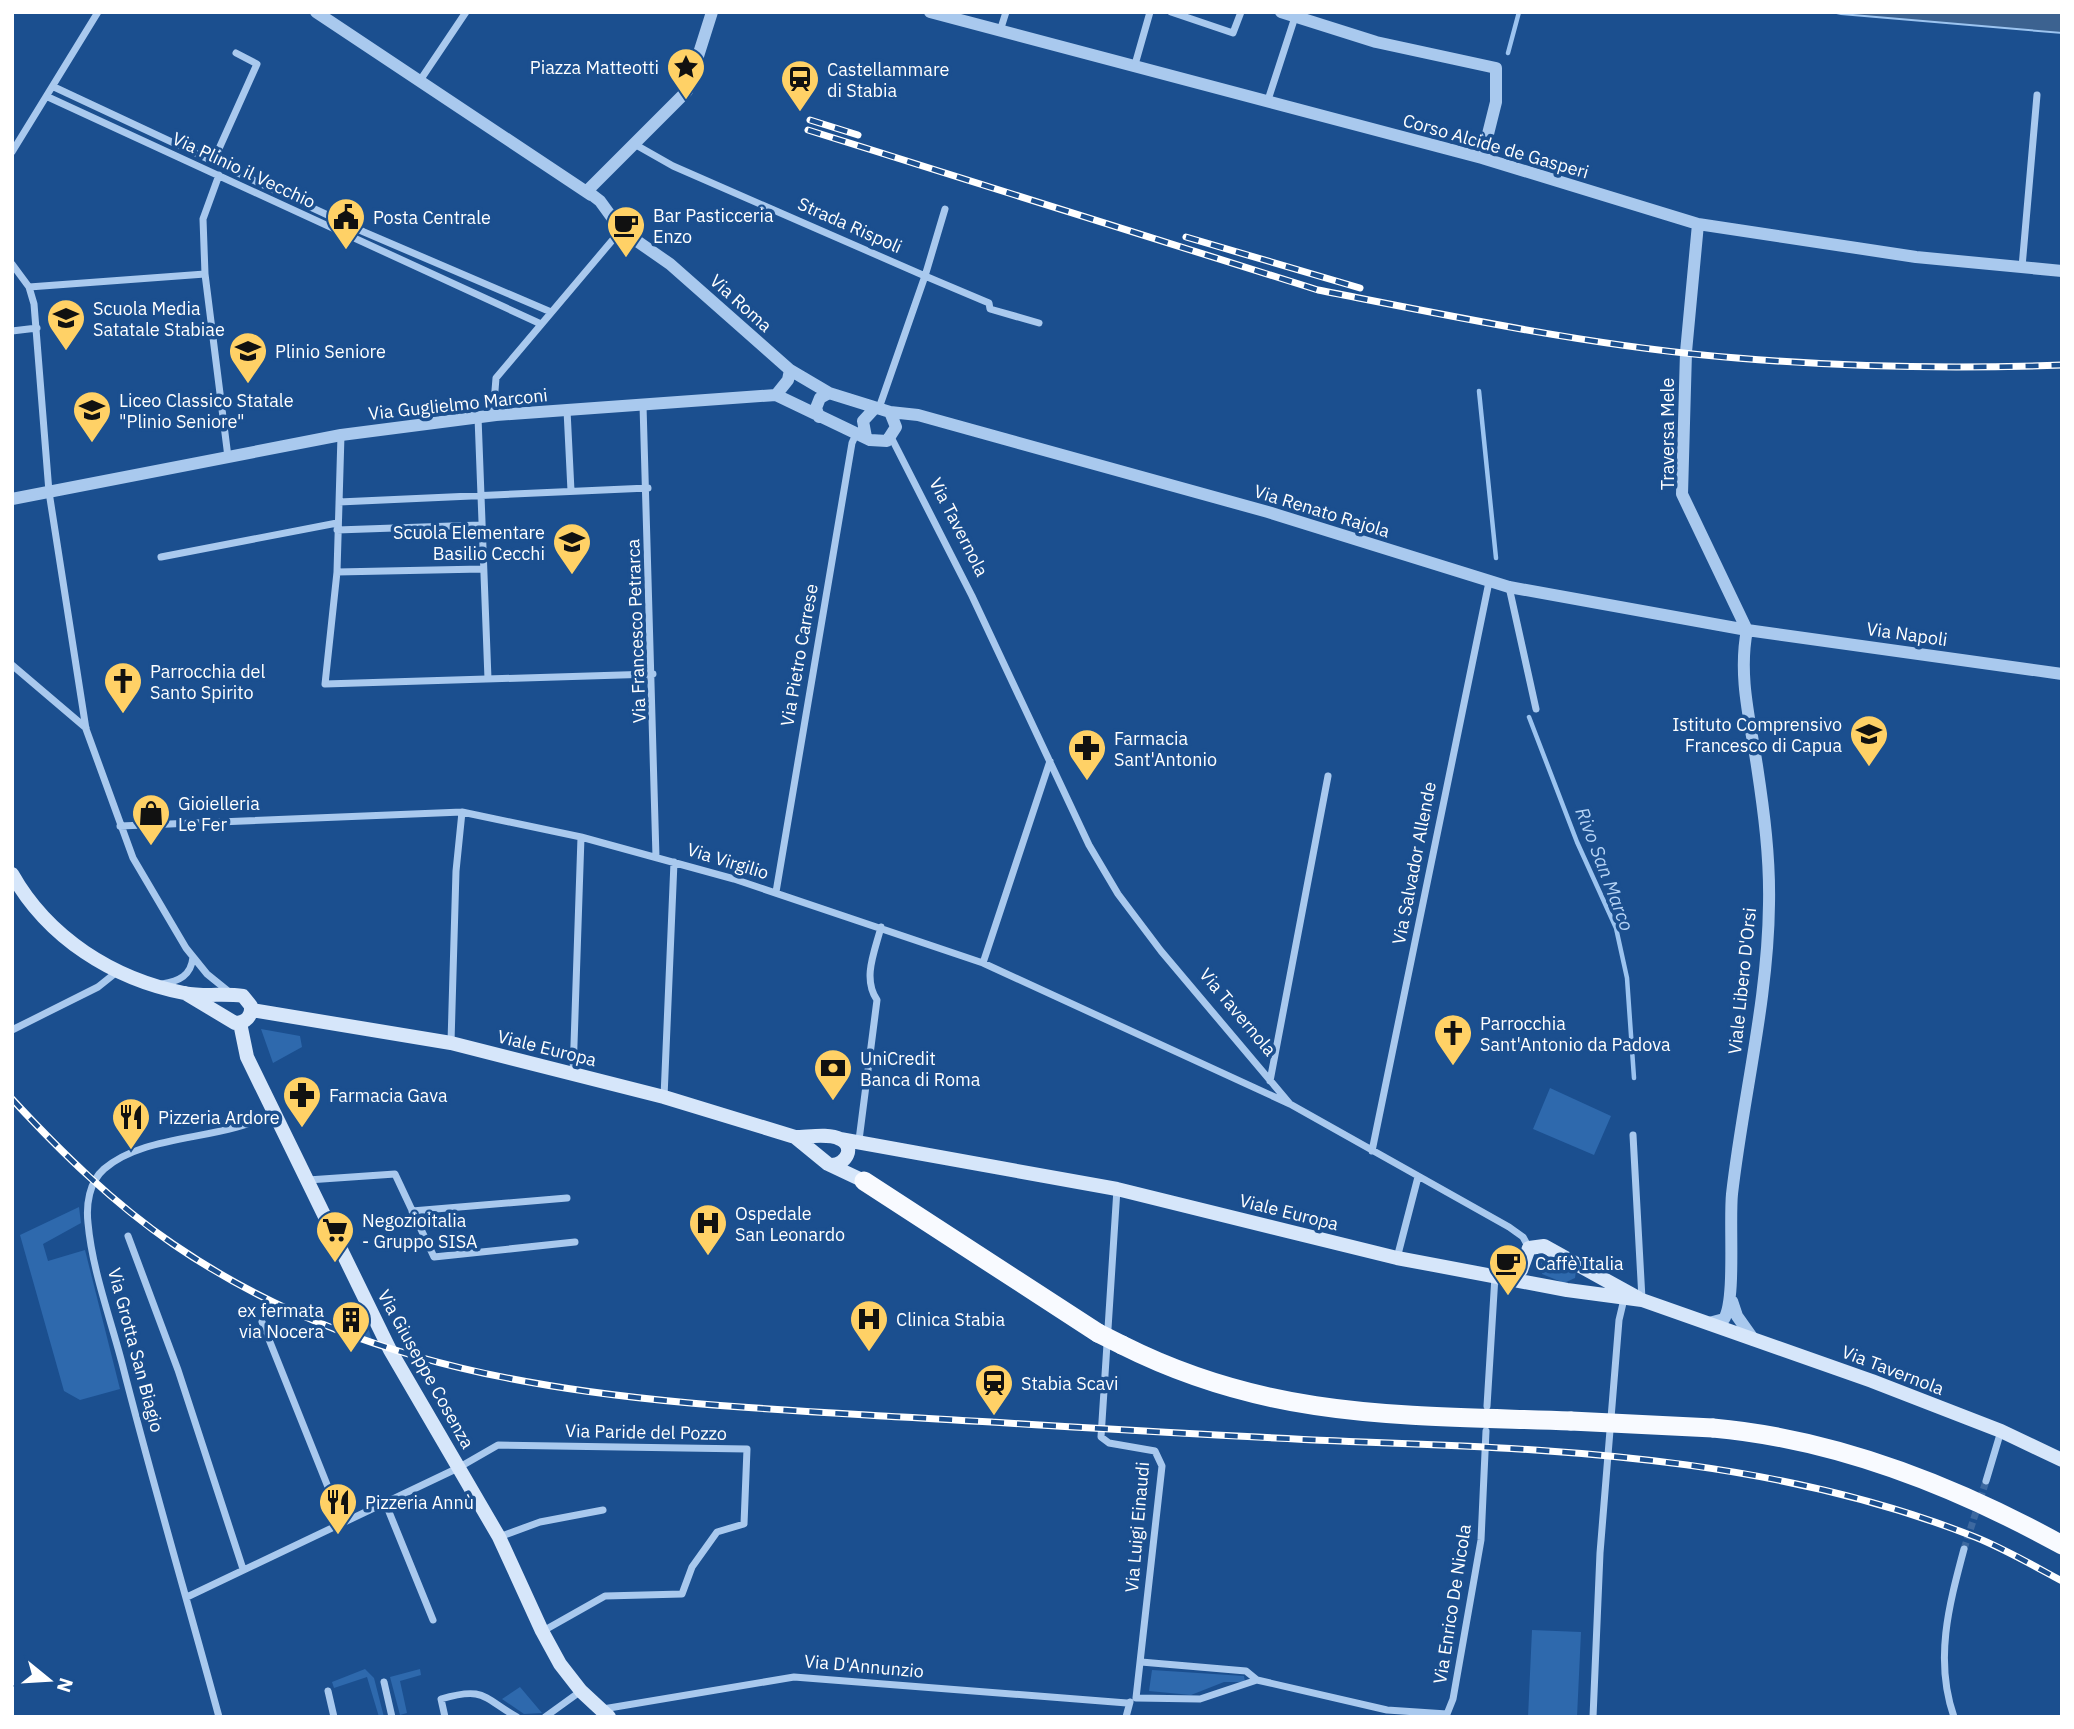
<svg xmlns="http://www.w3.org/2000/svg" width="2074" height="1729" font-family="'IBM Plex Sans',sans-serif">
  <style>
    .green { fill: #2e69ad }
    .water { fill: #3c6290; stroke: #9cc4f0; stroke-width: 2 }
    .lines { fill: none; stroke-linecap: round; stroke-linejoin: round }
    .stream { stroke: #9cc4f0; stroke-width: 4.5 }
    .minor-tunnel { stroke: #3d69a0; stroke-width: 7; stroke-dasharray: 7 3.5; stroke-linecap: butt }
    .minor { stroke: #a9c9ee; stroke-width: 7 }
    .tertiary { stroke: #a9c9ee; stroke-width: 12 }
    .secondary { stroke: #d6e6fa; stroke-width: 14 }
    .trunk { stroke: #f8faff; stroke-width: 19 }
    .rail-casing { stroke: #fff; stroke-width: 7 }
    .rail { stroke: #1b4f8f; stroke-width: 4.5; stroke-dasharray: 13; stroke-linecap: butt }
    .trunk-bridge { stroke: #f8faff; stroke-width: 19 }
    .labels { text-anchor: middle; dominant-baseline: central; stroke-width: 7; stroke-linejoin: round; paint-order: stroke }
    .poi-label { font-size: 18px; fill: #fff; stroke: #1b4f8f; text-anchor: start }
    .street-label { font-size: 18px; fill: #fff; stroke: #1b4f8f }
    .water-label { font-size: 19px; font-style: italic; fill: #b5d3f5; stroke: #1b4f8f }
  </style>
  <rect width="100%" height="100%" fill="#1b4f8f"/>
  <path class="green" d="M261 1029 300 1036 302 1047 273 1063Z
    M1550 1088 1611 1116 1594 1155 1533 1129Z
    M79 1207 81 1223 43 1244 48 1261 85 1250 120 1389 80 1400 64 1391 20 1235Z
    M1549 1257 1576 1270 1575 1278 1564 1283 1542 1274 1541 1263Z
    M350 1326 369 1330 372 1342 348 1332Z
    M1532 1630 1581 1632 1577 1717H1528Z
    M365 1669 374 1678 384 1717H379L367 1677 334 1688 332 1682Z
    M420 1669 421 1675 400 1681 407 1713 400 1715 390 1677Z
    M1152 1670 1244 1676 1245 1682H1224L1191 1695 1149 1691Z
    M520 1687 542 1713 524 1714 502 1699Z"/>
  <path class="water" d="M1832 12H2062V33L1841 14Z"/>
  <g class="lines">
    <path class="stream" d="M1508 53 1519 12
      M1479 391 1496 558
      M1529 717 1577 842 1616 928 1627 978 1634 1078"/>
    <path class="minor-tunnel" d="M1964 1549 1986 1481"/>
    <path class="minor" d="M1171 12 1233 33 1241 12
      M1000 31 1006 12
      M1134 68 1150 12
      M421 79 466 12
      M54 87 364 232 551 312
      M48 97 541 324
      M1267 103 1295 17
      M636 145 673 166 925 276 879 408
      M12 152 98 12
      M213 162 257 64 236 53
      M219 175 203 219 205 274 228 457
      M945 209 925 276 989 303 990 309 1039 323
      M12 264 29 287 34 304 49 492 86 729 133 858 186 948 207 974 228 991
      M2022 267 2037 95
      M29 287 205 274
      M12 331 37 328
      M643 405 656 857
      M567 410 571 491
      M493 415 496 378 621 230
      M478 417 488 679
      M341 435 337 572 325 684 653 674
      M891 437 972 596 1089 845 1118 894 1161 951 1290 1104 1509 1227 1523 1237 1529 1248
      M339 502 648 488
      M337 530 480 525
      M161 557 337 523
      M337 572 482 569
      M1509 587 1536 709
      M12 665 86 728
      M120 826 462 812 581 837 734 879 983 963 1290 1104
      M776 892 852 443 857 432
      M983 963 1050 761
      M162 984C179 981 191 976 193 957
      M12 1030 98 987 118 971
      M451 1042 456 871 462 812
      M573 1074 581 837
      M1270 1081 1328 776
      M664 1097 674 862
      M1633 1135 1642 1299
      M859 1140 877 1000C862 978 875 951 881 927
      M1372 1151 1489 582
      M308 1180 395 1174 434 1257 575 1242
      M1117 1189 1101 1437 1109 1443 1155 1451 1162 1466 1136 1698
      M412 1211 567 1198
      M128 1236 178 1370 243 1569
      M1397 1258 1418 1177
      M262 1322 342 1522
      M1487 1406 1495 1276
      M1986 1481 2001 1431
      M385 1502 433 1620
      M499 1537 540 1522 603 1510
      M187 1597 458 1468 498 1445 747 1449 744 1524 717 1532 692 1567 682 1594 605 1596 543 1631
      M1141 1662 1246 1671 1257 1680
      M384 1682 392 1717
      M328 1691 334 1717
      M1136 1698 1200 1699 1257 1680 1387 1710 1447 1714 1453 1699 1481 1540 1486 1431
      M603 1709 794 1677 1127 1703
      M219 1717C187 1599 152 1481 122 1363 110 1317 92 1269 88 1223 86 1205 89 1182 104 1169 147 1132 223 1142 274 1112
      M445 1717 441 1699C485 1686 483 1698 517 1717
      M545 1717 581 1691
      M1126 1717 1130 1702
      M1593 1717 1600 1553 1619 1320 1624 1299
      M1954 1717C1934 1660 1949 1605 1964 1549"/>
    <path class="tertiary" d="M316 12 591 195
      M930 12 1482 158 1698 224 1916 257 2062 271
      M1281 12 1376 42 1496 68V102L1482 158
      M1698 224 1686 352 1682 494 1747 630
      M776 395 788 380 790 370
      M890 412 918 415 1268 512 1509 587 1747 630 2062 674
      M819 417 816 408 820 398 829 393
      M866 437 863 421 874 409
      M12 499 341 435 496 415 776 395 870 440 887 441 896 427 890 412 829 393 790 370 670 264 621 230 600 201 587 191 687 91 712 12
      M1732 1301 1737 1316 1754 1340
      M1709 1323 1724 1319C1736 1300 1729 1223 1732 1194 1743 1097 1768 1001 1769 904 1770 858 1764 812 1757 766 1750 720 1738 676 1747 630"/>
    <path class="secondary" d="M12 874C48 938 113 979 184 993 204 997 225 993 243 996L251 1006C252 1016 246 1023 235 1023L185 993
      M252 1010 451 1043 664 1097 795 1137 828 1164 864 1181
      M240 1023 247 1057 390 1350 499 1537 542 1631 560 1664 581 1691 609 1717
      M795 1137C808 1137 829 1133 840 1139 856 1147 846 1164 832 1165
      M840 1139 1117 1189 1397 1258 1567 1290 1642 1300 1872 1381 2001 1431 2062 1460
      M1509 1279 1521 1270 1529 1248 1544 1246 1638 1298"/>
    <path class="trunk" d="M864 1181 1098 1333
      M1122 1345C1273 1421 1407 1415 1571 1421
      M1713 1428C1835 1439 1955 1486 2062 1545"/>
    <defs>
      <path id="rail" d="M810 120 858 135
        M808 130 1318 290C1456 317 1597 347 1737 358 1845 367 1954 369 2062 365
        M1186 237 1360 288
        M12 1099C61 1152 113 1203 173 1244 392 1394 646 1402 902 1417 1064 1426 1226 1437 1389 1443 1588 1450 1788 1463 1975 1537 2005 1549 2034 1566 2062 1581"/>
    </defs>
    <use href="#rail" class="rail-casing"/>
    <use href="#rail" class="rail"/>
    <path class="trunk-bridge" d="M1098 1333 1122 1345
      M1571 1421 1713 1428"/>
  </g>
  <defs>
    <symbol id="sight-pin" viewBox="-11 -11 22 30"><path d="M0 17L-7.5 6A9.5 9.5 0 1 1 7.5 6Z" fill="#ffd166" stroke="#1b4f8f"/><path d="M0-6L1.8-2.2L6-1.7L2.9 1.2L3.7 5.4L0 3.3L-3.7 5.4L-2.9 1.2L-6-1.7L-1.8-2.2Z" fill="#111"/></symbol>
    <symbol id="station-pin" viewBox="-11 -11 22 30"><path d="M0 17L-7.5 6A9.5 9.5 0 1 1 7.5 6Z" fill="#ffd166" stroke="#1b4f8f"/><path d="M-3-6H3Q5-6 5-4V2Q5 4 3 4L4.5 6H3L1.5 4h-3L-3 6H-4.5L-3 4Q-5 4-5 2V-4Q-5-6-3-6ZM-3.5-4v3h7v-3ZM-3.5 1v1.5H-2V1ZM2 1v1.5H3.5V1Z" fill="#111"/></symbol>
    <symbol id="civic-pin" viewBox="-11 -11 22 30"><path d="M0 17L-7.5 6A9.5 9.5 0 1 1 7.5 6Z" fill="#ffd166" stroke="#1b4f8f"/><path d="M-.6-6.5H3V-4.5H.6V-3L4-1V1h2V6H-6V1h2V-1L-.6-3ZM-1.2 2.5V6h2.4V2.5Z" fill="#111"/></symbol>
    <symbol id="cafe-pin" viewBox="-11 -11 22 30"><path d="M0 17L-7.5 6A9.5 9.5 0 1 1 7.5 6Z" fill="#ffd166" stroke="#1b4f8f"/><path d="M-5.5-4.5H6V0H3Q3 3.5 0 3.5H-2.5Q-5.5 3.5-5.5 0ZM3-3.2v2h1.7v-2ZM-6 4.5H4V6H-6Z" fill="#111"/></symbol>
    <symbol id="school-pin" viewBox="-11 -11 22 30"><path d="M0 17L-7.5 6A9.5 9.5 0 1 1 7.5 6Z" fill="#ffd166" stroke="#1b4f8f"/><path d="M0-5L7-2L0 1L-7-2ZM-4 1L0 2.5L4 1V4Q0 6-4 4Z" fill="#111"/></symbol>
    <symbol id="church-pin" viewBox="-11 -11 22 30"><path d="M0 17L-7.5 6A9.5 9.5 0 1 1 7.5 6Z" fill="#ffd166" stroke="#1b4f8f"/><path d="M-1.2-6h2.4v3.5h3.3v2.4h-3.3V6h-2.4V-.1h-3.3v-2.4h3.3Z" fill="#111"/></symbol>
    <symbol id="pharmacy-pin" viewBox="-11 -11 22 30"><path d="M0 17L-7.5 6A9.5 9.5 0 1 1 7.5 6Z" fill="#ffd166" stroke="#1b4f8f"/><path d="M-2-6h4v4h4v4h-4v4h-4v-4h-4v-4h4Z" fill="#111"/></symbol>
    <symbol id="shop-pin" viewBox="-11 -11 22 30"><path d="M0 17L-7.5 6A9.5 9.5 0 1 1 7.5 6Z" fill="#ffd166" stroke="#1b4f8f"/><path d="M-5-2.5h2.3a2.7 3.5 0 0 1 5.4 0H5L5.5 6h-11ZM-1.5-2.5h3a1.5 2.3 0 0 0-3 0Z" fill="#111"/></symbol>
    <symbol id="bank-pin" viewBox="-11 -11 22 30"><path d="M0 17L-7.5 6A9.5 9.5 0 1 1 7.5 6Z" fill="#ffd166" stroke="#1b4f8f"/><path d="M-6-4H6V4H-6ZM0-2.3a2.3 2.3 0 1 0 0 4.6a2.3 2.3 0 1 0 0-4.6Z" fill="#111"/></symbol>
    <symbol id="restaurant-pin" viewBox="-11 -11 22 30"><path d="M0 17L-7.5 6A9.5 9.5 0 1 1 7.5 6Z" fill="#ffd166" stroke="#1b4f8f"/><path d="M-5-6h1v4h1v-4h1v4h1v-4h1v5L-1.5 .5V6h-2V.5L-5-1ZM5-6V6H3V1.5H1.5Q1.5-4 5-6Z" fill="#111"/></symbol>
    <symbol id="hospital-pin" viewBox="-11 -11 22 30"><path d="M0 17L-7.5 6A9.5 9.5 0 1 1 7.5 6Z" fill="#ffd166" stroke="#1b4f8f"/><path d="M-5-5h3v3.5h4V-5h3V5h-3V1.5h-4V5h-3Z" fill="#111"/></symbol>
    <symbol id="supermarket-pin" viewBox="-11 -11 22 30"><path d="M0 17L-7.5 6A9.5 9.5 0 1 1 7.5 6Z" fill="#ffd166" stroke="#1b4f8f"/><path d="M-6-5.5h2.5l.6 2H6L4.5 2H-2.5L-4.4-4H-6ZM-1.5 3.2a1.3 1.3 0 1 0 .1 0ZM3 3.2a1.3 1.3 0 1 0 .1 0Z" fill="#111"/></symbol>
    <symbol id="building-pin" viewBox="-11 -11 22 30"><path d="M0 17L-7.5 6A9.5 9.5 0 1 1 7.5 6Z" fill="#ffd166" stroke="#1b4f8f"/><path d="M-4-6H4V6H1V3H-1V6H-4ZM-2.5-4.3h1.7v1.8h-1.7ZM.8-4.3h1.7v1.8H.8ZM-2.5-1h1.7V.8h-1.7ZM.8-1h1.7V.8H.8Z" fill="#111"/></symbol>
  </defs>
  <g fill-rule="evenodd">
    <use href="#sight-pin" x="664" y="45" width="44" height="60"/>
    <use href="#station-pin" x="778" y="57" width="44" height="60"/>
    <use href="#civic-pin" x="324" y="195" width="44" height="60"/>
    <use href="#cafe-pin" x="604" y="203" width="44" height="60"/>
    <use href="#school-pin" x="44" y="296" width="44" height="60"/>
    <use href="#school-pin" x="226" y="329" width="44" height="60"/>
    <use href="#school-pin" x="70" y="388" width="44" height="60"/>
    <use href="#school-pin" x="550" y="520" width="44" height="60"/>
    <use href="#church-pin" x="101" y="659" width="44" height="60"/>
    <use href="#school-pin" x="1847" y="712" width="44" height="60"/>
    <use href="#pharmacy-pin" x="1065" y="726" width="44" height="60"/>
    <use href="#shop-pin" x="129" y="791" width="44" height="60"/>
    <use href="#church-pin" x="1431" y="1011" width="44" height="60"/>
    <use href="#bank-pin" x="811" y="1046" width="44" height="60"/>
    <use href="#pharmacy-pin" x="280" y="1073" width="44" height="60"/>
    <use href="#restaurant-pin" x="109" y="1095" width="44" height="60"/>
    <use href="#hospital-pin" x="686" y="1201" width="44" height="60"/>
    <use href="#supermarket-pin" x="313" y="1208" width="44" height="60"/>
    <use href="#cafe-pin" x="1486" y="1241" width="44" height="60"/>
    <use href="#hospital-pin" x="847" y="1297" width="44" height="60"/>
    <use href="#building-pin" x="329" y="1298" width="44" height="60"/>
    <use href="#station-pin" x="972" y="1361" width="44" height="60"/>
    <use href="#restaurant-pin" x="316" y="1480" width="44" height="60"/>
  </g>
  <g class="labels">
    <g class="poi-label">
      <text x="659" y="67" text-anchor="end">Piazza Matteotti</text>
      <text x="827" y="69">Castellammare<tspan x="827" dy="21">di Stabia</tspan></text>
      <text x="653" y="215">Bar Pasticceria<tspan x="653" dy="21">Enzo</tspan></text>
      <text x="373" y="217">Posta Centrale</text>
      <text x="93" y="308">Scuola Media<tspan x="93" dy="21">Satatale Stabiae</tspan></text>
      <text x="275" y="351">Plinio Seniore</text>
      <text x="119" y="400">Liceo Classico Statale<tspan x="119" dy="21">"Plinio Seniore"</tspan></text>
      <text x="545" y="532" text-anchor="end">Scuola Elementare<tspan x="545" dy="21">Basilio Cecchi</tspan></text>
      <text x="150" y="671">Parrocchia del<tspan x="150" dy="21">Santo Spirito</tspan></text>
      <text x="1842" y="724" text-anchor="end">Istituto Comprensivo<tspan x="1842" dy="21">Francesco di Capua</tspan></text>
      <text x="1114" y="738">Farmacia<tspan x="1114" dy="21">Sant'Antonio</tspan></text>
      <text x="178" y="803">Gioielleria<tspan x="178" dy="21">Le Fer</tspan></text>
      <text x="1480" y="1023">Parrocchia<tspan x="1480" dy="21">Sant'Antonio da Padova</tspan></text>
      <text x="860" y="1058">UniCredit<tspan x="860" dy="21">Banca di Roma</tspan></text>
      <text x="329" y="1095">Farmacia Gava</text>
      <text x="158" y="1117">Pizzeria Ardore</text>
      <text x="735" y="1213">Ospedale<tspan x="735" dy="21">San Leonardo</tspan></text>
      <text x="362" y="1220">Negozioitalia<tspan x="362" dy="21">- Gruppo SISA</tspan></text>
      <text x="1535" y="1263">Caffè Italia</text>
      <text x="324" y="1310" text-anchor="end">ex fermata<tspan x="324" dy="21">via Nocera</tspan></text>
      <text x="896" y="1319">Clinica Stabia</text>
      <text x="1021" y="1383">Stabia Scavi</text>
      <text x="365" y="1502">Pizzeria Annù</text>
    </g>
    <g class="street-label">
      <text transform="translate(1496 146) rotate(16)">Corso Alcide de Gasperi</text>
      <text transform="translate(244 170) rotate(25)">Via Plinio il Vecchio</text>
      <text transform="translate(850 225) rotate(24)">Strada Rispoli</text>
      <text transform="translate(741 303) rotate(42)">Via Roma</text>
      <text transform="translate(458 404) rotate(-6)">Via Guglielmo Marconi</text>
      <text transform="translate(1667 434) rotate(-90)">Traversa Mele</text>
      <text transform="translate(1322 511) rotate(17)">Via Renato Rajola</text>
      <text transform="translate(959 527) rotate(63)">Via Tavernola</text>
      <text transform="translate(636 631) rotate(-92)">Via Francesco Petrarca</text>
      <text transform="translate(1907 634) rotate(8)">Via Napoli</text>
      <text transform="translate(799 655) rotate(-80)">Via Pietro Carrese</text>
      <text transform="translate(728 861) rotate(17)">Via Virgilio</text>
      <text transform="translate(1414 863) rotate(-79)">Via Salvador Allende</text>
      <text transform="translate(1742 981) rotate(-84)">Viale Libero D'Orsi</text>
      <text transform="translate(1238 1012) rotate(50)">Via Tavernola</text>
      <text transform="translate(547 1048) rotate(14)">Viale Europa</text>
      <text transform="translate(1289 1212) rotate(14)">Viale Europa</text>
      <text transform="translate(136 1350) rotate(75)">Via Grotta San Biagio</text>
      <text transform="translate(426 1369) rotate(61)">Via Giuseppe Cosenza</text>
      <text transform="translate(1893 1370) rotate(21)">Via Tavernola</text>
      <text transform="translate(646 1432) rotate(1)">Via Paride del Pozzo</text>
      <text transform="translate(1137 1527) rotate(-85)">Via Luigi Einaudi</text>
      <text transform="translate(1452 1604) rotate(-81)">Via Enrico De Nicola</text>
      <text transform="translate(864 1666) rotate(5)">Via D'Annunzio</text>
    </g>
    <g class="water-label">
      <text transform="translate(1605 869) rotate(69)">Rivo San Marco</text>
    </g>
  </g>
  <rect width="2074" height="1729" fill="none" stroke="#ffffff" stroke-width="28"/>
  <g transform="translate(49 1680) rotate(108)" stroke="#1b4f8f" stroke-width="5" paint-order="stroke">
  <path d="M0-5L12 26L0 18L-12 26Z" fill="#ffffff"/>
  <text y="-10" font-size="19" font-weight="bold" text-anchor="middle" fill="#ffffff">N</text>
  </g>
</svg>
